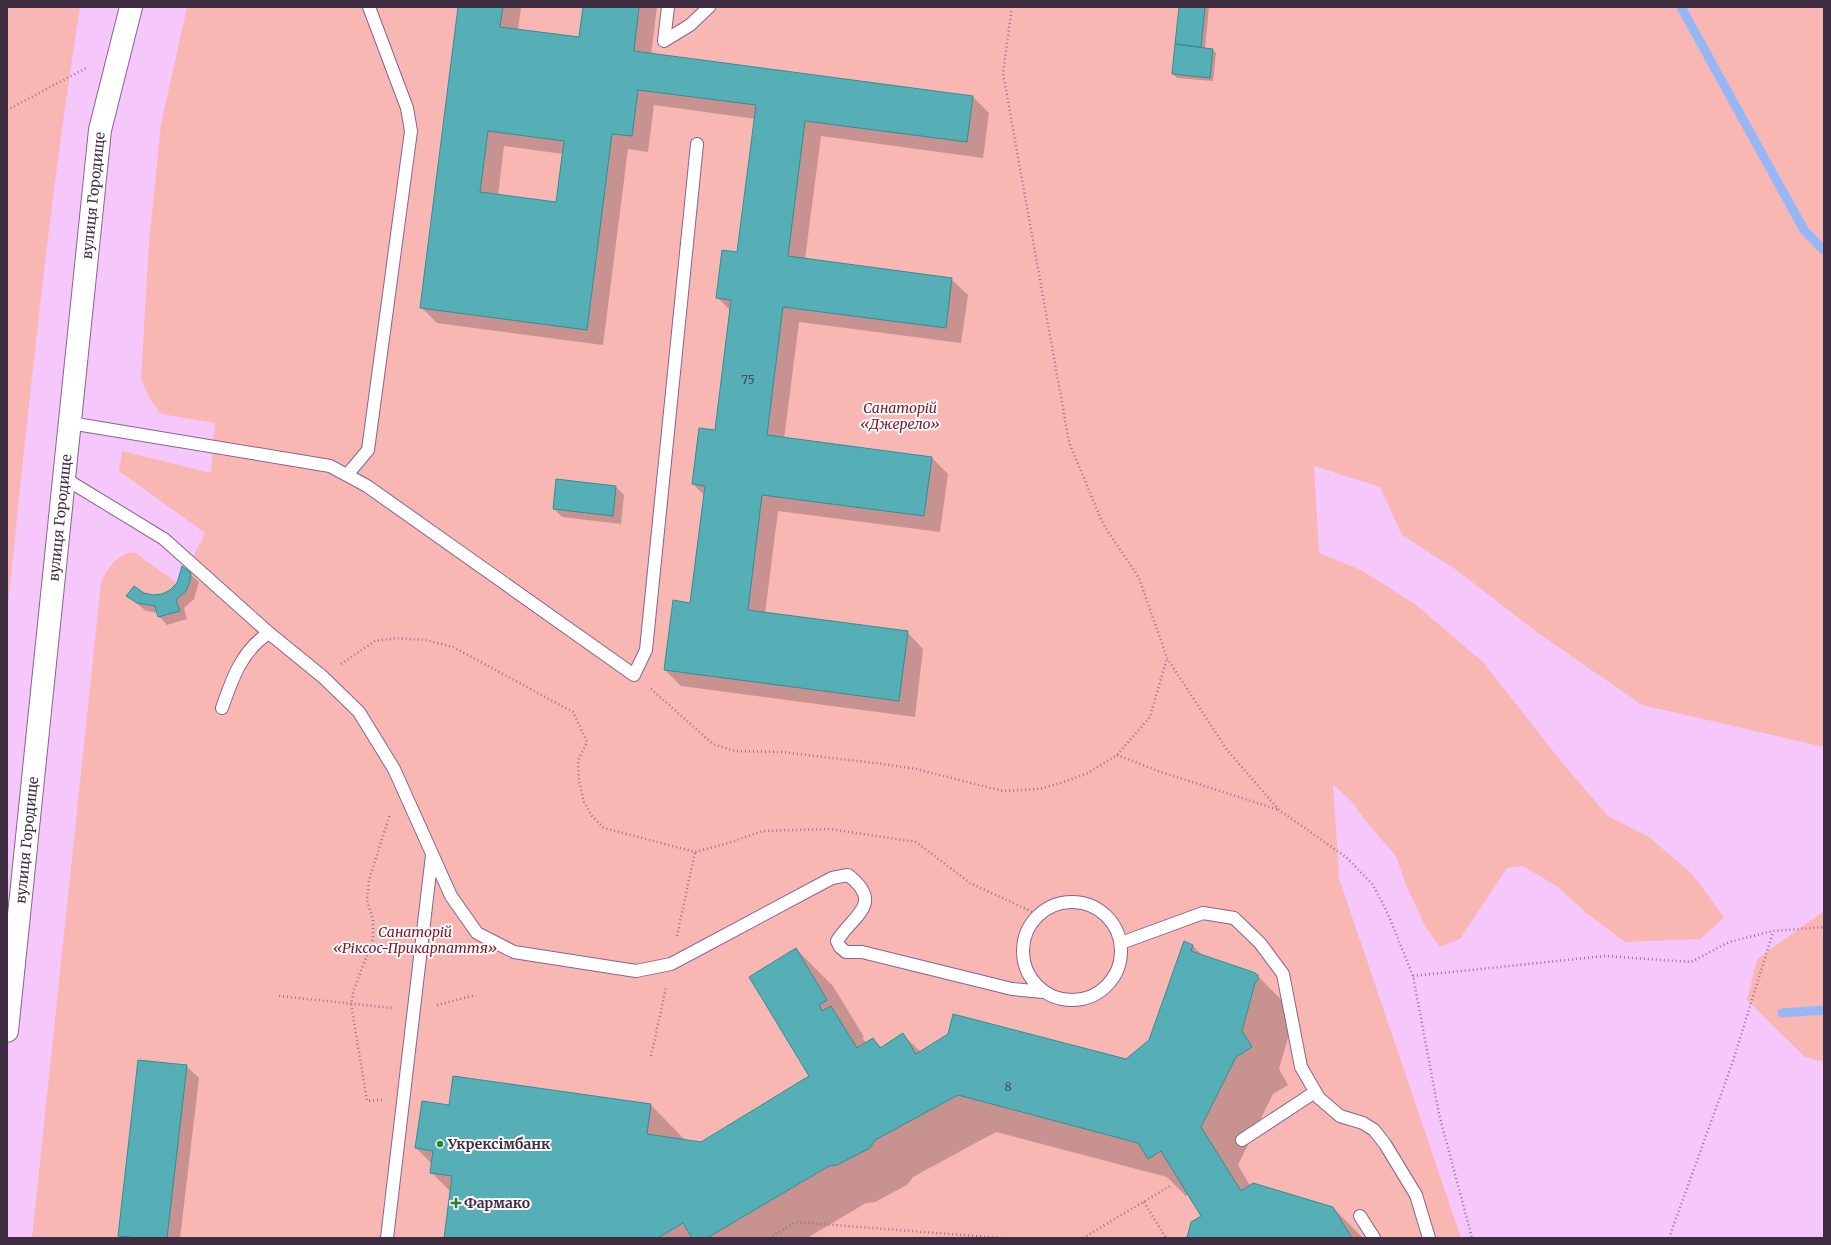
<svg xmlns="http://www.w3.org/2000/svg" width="1831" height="1245" font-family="Merriweather,serif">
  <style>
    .green { fill: #f9b7b3 }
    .shadow { fill: #0003; fill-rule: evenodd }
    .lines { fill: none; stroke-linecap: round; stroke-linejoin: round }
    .stream { stroke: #95b7f7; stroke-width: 9 }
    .building { fill: #56aeb6; stroke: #328e95; fill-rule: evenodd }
    .lane-casing { stroke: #8b6290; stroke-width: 14 }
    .secondary-casing { stroke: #8b6290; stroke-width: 24 }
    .path { stroke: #937496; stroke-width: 2.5; stroke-dasharray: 1 3; stroke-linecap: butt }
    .lane { stroke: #fff; stroke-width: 12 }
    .secondary { stroke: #fff; stroke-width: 22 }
    .poi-dot { fill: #2e802c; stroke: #fef9fe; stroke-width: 1.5 }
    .labels { text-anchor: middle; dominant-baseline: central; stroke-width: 4; stroke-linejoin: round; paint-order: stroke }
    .number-label { font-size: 12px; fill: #444c5e }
    .street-label { font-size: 14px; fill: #3e2c40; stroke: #fef9fe }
    .park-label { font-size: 14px; font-style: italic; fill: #741a1f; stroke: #fef9fe }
    .poi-label { font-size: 14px; font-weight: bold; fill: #3e2c40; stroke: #fef9fe; text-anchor: start }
  </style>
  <rect width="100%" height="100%" fill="#f6c7fb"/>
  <path class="green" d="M7 7H80C48 209 28 412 7 615Z
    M187 7H1824V747L1642 705 1538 633 1455 569 1402 535 1380 487 1314 466 1319 553 1361 570 1415 604 1483 662 1564 765 1608 816 1649 837 1693 875 1724 917 1701 939 1625 942 1585 912 1558 887 1523 866 1507 868 1460 939 1440 947 1426 928 1406 885 1396 856 1373 830 1351 801 1333 784 1339 878 1461 1238H32L101 583C108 567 116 555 134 552L177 583 181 575 187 569 205 533 119 471 122 451 211 473 215 423 161 414 150 399 141 379 149 243 161 124Z
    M1824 911V1062L1805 1057 1747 1000 1757 959Z"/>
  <path class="shadow" d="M459 7H521L518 30 580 39 584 7H657L651 55 973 97 989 113 983 158 821 136 805 259 951 279 968 295 961 343 799 322 784 439 932 458 948 474 940 532 778 511 765 614 907 632 923 649 915 717 681 686 665 670 690 604 704 495 693 484 716 431 731 311 717 297 738 253 756 119 654 105 648 152 628 149 603 345 437 323 421 307ZM504 146 563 154 556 203 498 195Z
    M1180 7H1209L1205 49 1212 50 1216 53 1213 81 1177 78 1173 74Z
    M616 487 624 495 621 524 562 517 554 509Z
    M190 574 199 582 194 599 184 608 187 619 167 625 159 616 158 613 146 611 128 596 144 594 153 596 162 595 171 591Z
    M1192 945 1203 956 1258 976 1295 1014 1279 1069 1288 1085 1273 1094 1238 1165 1250 1186 1333 1208 1363 1238H1188L1203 1216 1189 1194 1186 1196 1167 1177 996 1132 913 1177 907 1185 875 1202 866 1203 807 1238H445L451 1192 431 1172 432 1164 416 1148 450 1106 650 1104 686 1141 702 1143 811 1077 796 949 833 986 864 1037 862 1038 867 1043 873 1039 882 1048 903 1035 921 1052 1126 1060 1150 1041Z
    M186 1066 199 1078 180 1238H122L119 1235Z"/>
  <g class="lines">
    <path class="stream" d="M1681 7 1804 230 1824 250
      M1782 1013 1824 1010"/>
  </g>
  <path class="building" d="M458 7H503L500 27 579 37 583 7H639L634 51 973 96 967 142 805 121 788 256 952 278 946 328 783 307 767 435 932 457 924 516 762 495 748 610 908 631 899 701 664 670 673 600 690 603 705 486 692 484 699 428 715 430 731 300 716 298 722 250 737 252 756 105 638 90 632 136 612 134 587 330 420 308ZM488 131 564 141 556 202 480 192Z
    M1179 7H1205L1201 47 1175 44Z
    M1175 44 1213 49 1210 78 1172 74Z
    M556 479 616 486 613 516 553 509Z
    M182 566 191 573 190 581 186 591 176 600 180 611 158 617 155 606 137 603 126 596 134 586 144 593 153 595 162 594 170 590 177 583Z
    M1184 941 1193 945 1191 951 1253 972 1258 975V980L1255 983 1242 1031 1252 1047 1236 1057 1201 1127 1241 1191 1253 1183 1333 1207 1352 1238H1187L1191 1222 1201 1216 1161 1151 1148 1159 1138 1143 958 1095 875 1140 870 1148 837 1165 829 1166 707 1238H692L683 1223 658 1238H444L452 1176 430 1173 433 1151 415 1148 422 1101 449 1105 453 1076 651 1104 647 1134 701 1142 809 1076 749 977 796 948 827 1000 819 1005 822 1011 831 1006 857 1048 873 1038 880 1048 903 1033 916 1054 948 1034 953 1014 1126 1059 1149 1040Z
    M138 1060 187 1065 167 1238H138L118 1236Z"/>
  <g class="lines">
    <defs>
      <path id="lane" d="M668 7 664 41 690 25 709 7
        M70 423 330 466 367 486 634 675 646 650 697 144
        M347 475 368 450 411 131 407 108 369 7
        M64 478 164 539 269 633 323 677 359 712 394 769 451 896 477 933 514 952 636 971 671 964 832 878 848 875C885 904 853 915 837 941L840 947 846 952H862L1012 989 1043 992
        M222 708C232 679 242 650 269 633
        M1023 951a49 49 0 1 1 98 0a49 49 0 1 1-98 0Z
        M1121 943 1203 913 1234 918 1260 943 1283 974 1301 1067 1319 1098 1340 1116 1363 1123 1374 1130 1385 1144 1416 1195 1429 1238
        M1242 1140 1315 1092
        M1360 1216 1374 1238
        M387 1238 432 855"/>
      <g id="secondary">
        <path id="s1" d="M7 1031 100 130 131 7"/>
      </g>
    </defs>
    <use href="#lane" class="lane-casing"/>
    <use href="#secondary" class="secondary-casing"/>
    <path class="path" d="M1012 7 1003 73 1069 442 1103 524 1139 578 1167 658 1227 750 1279 810 1346 857 1373 885 1388 914 1413 976 1439 1114 1472 1238
      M7 110 88 67
      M341 664 375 641 397 638 425 640 453 647 573 712 587 742 578 761 579 781 584 802 592 816 604 828 695 852 725 844 763 831 830 829 916 842 970 883 1039 915
      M651 689 713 744 735 751 782 752 883 764 916 769 1003 791 1039 789 1061 783 1088 773 1117 755 1150 717 1167 658
      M1117 755 1158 771 1279 810
      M677 936 695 852
      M1413 976 1605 956 1691 962 1729 942 1773 931 1824 927
      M279 996 392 1008
      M437 1005 476 995
      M651 1056 666 988
      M382 1100 367 1101 351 1004 354 990 373 939V920L367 900 369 880 390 814
      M1144 1202 1166 1238
      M769 1238 796 1222 1001 1238
      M1083 1238 1170 1186
      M1669 1238 1733 1061 1773 932"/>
    <use href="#lane" class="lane"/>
    <use href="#secondary" class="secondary"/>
  </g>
  <g class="poi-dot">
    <circle cx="440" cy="1144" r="4"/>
    <path d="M454 1197h4v4h4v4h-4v4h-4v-4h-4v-4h4z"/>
  </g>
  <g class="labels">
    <g class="number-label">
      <text x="748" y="379">75</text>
      <text x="1008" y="1086">8</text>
    </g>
    <g class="street-label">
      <text stroke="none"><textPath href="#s1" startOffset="840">вулиця Городище</textPath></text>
      <text stroke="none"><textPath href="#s1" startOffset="516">вулиця Городище</textPath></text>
      <text stroke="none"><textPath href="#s1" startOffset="192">вулиця Городище</textPath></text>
    </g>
    <g class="park-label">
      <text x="900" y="408">Санаторій<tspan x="900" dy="16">«Джерело»</tspan></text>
      <text x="415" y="932">Санаторій<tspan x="415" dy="16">«Ріксос-Прикарпаття»</tspan></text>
    </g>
    <g class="poi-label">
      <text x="448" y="1144">Укрексімбанк</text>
      <text x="464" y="1203">Фармако</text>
    </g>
  </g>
  <rect width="1831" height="1245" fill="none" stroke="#3e2c40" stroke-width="16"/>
</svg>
